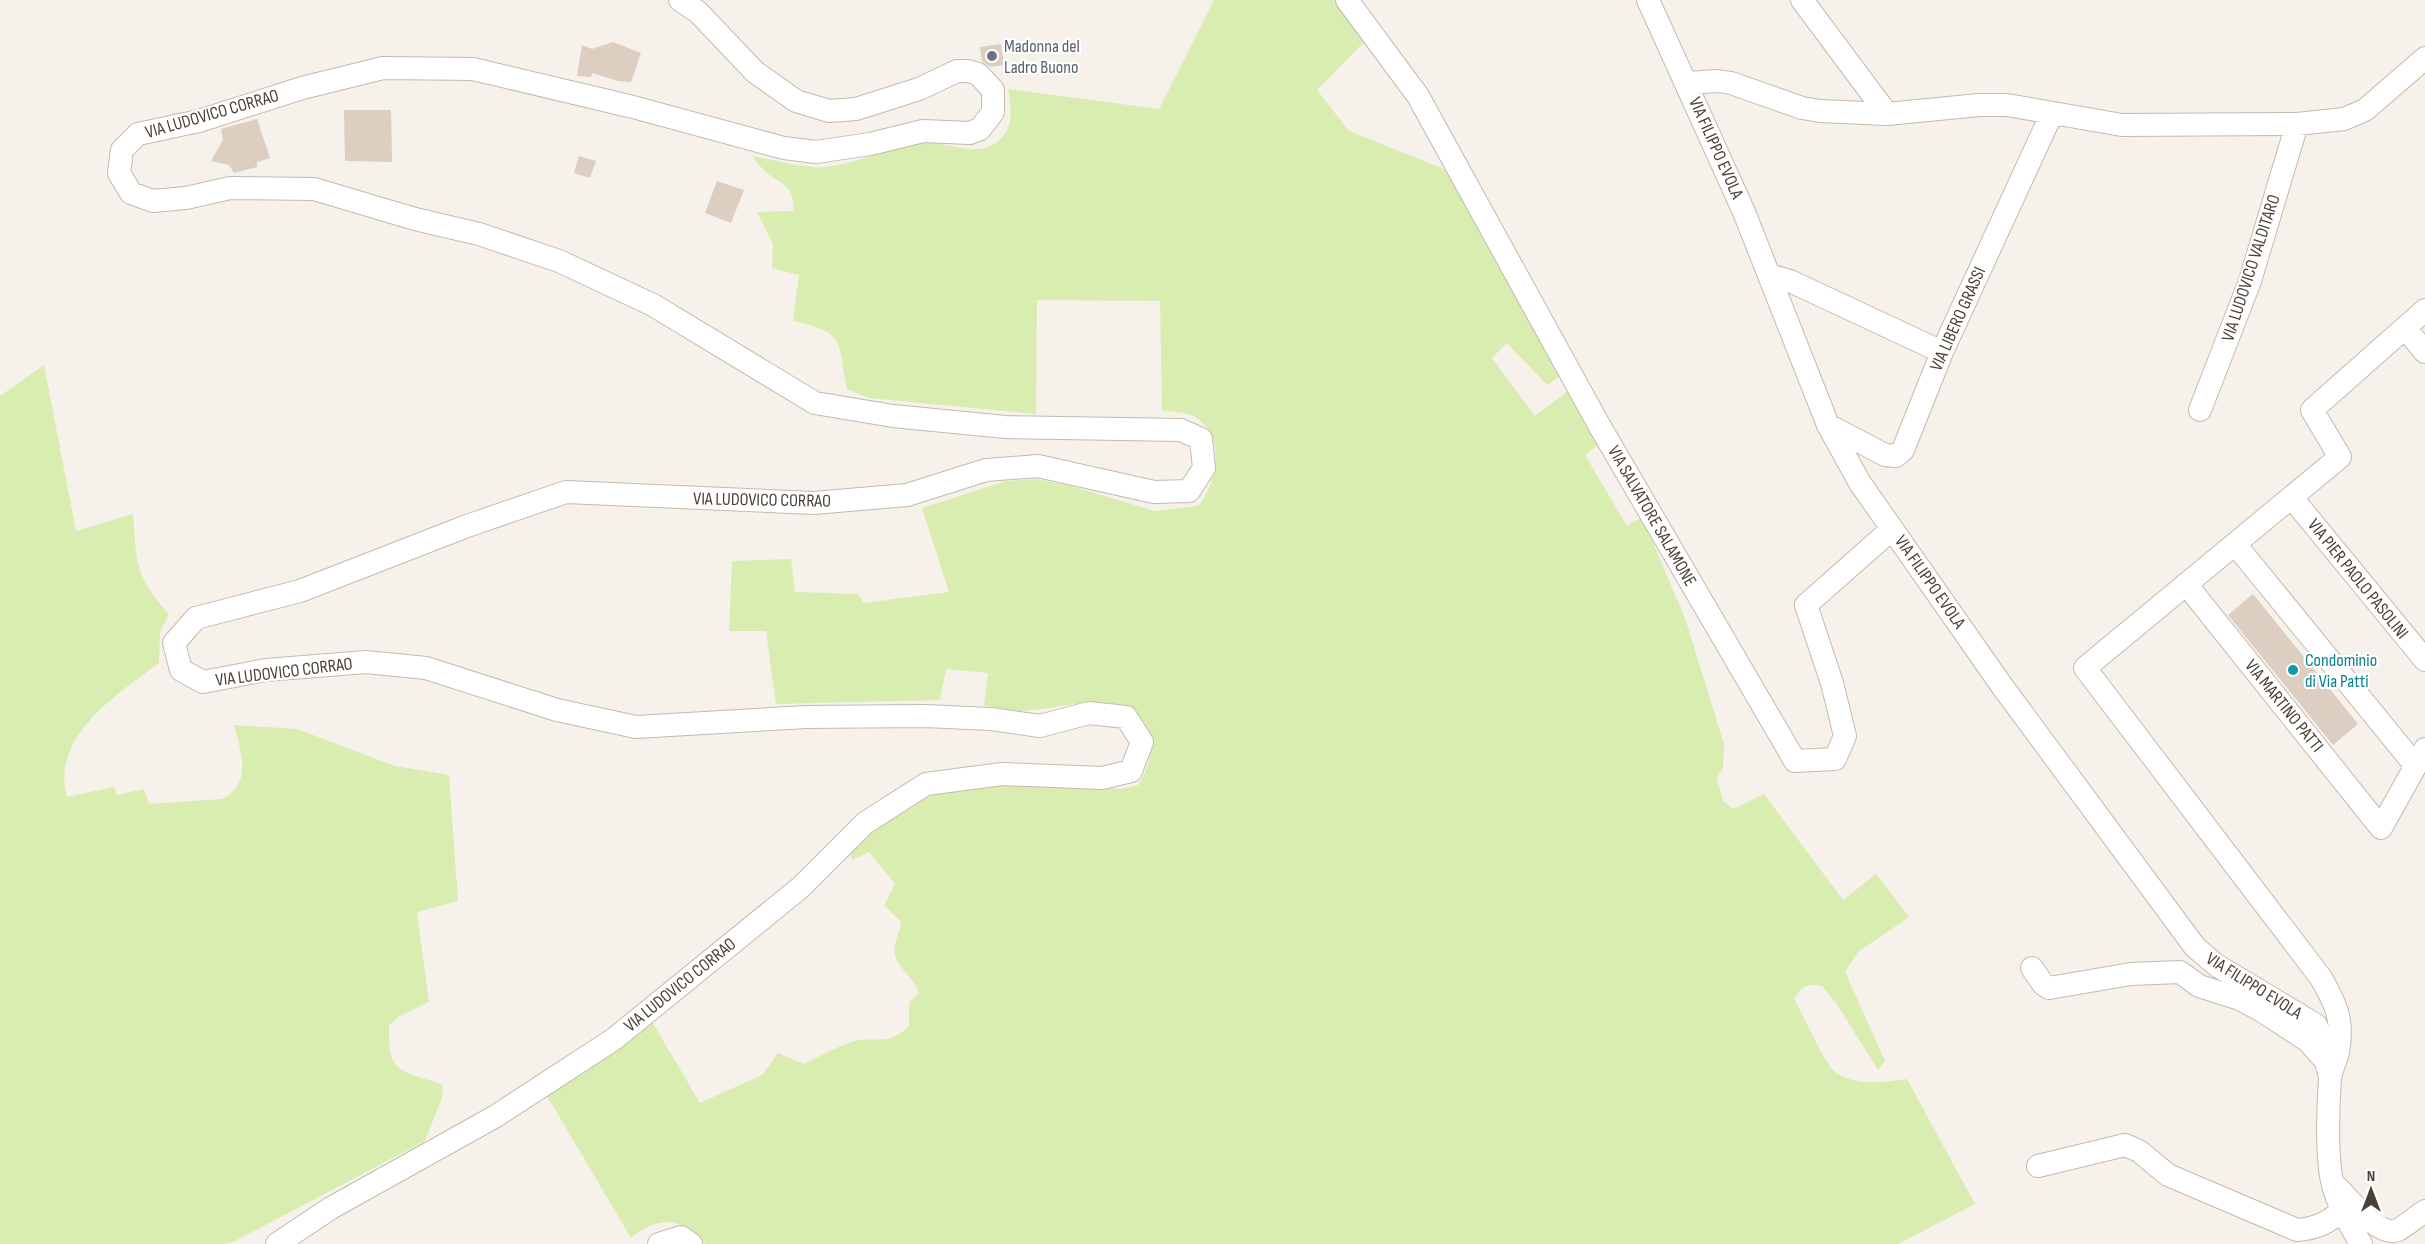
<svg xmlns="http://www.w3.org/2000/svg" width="2425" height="1244" font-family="'Sofia Sans Condensed',sans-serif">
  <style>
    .green { fill: #d9edb0 }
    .building { fill: #dccec1 }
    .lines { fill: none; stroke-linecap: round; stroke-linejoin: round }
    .minor-casing { stroke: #c5baae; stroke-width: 24 }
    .minor { stroke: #fff; stroke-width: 22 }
    .worship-dot { fill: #6b7280; stroke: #fff; stroke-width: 2 }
    .culture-dot { fill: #0f9aa8; stroke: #fff; stroke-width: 2 }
    .labels { text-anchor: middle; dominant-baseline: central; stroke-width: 4.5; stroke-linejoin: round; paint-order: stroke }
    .worship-label { font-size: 18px; fill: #5b616d; stroke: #fff; text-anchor: start }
    .street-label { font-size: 18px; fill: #4b4137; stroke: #fff }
    .culture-label { font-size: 18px; fill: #0d838f; stroke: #fff; text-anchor: start }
  </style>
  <rect width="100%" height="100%" fill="#f6f1ea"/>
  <path class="green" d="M1214 0H1334L1365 41 1317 90 1349 131 1449 171 1565 373 1547 385 1507 343 1492 358 1535 416 1572 388 1602 442 1585 455 1627 526 1642 517 1685 618 1724 744 1723 768 1717 778 1723 801 1733 809 1764 794 1843 900 1876 874 1909 917 1858 952 1845 972 1885 1061 1878 1070 1836 1003 1822 986C1808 983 1801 986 1794 999 1802 1013 1825 1064 1835 1072 1855 1087 1885 1082 1907 1079L1975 1204 1898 1244H705C685 1215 655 1217 631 1238L546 1094 651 1020 700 1103 762 1075 778 1053 804 1064C819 1057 836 1047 852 1042 874 1035 887 1048 909 1026V1002L919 994C915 978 898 969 895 954 892 943 901 933 901 922L884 905 895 884 869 852 852 860 850 852 855 839C877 826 902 806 926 797 980 778 1062 788 1120 789L1138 785C1149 767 1155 750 1147 729 1128 682 1055 712 1016 711 1006 710 994 707 984 705L988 673 946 669 940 700 776 704 766 631H729L732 561 791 559 795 592 858 594 864 603 949 592 922 508 1006 481 1036 479 1071 486 1155 511 1198 506C1218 483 1226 435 1195 417 1187 412 1172 412 1162 410L1160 301 1037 300 1036 414 868 398 847 389C837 340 847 333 793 321L799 275 772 268 773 244 757 212 794 211C793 186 786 186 768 174 762 169 757 162 752 156 771 159 791 165 811 167 848 170 886 146 923 143 947 141 974 158 996 143 1015 130 1011 108 1008 89L1159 109Z
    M44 365 76 531 133 514C137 563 134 575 169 614L160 632 159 663C118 694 50 736 67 797L114 787 117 795 144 789 149 804 222 799C253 784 241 752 234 725L297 729 395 766 449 775 458 901 417 912 429 1002 398 1017 389 1025C388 1074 399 1070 442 1084L443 1095 425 1141 235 1241 224 1244H0V396Z"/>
  <path class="building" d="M613 42 641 53 631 82 618 81 592 73 591 77 577 76 582 45 592 49Z
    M1001 44 1004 65 990 67 982 61 980 47Z
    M344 110H391L392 162 345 161Z
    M257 119 270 158 257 162V167L234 173 229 165 211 161 223 140 221 129Z
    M579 156 596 161 590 178 574 173Z
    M717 181 744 190 731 223 705 213Z
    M2253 594 2358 724 2333 745 2228 615Z"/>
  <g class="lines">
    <defs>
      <path id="minor" d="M1347 0 1418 96 1599 425 1795 761 1835 759 1845 736 1832 683 1806 605 1892 529
        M1648 0 1744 212 1828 425 1860 483 2002 686 2195 947 2216 965 2316 1025C2324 1042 2324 1059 2330 1076
        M1802 0 1887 114
        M1687 83 1718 81 1731 83 1802 108 1820 111 1887 114 1979 105H2007L2122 125 2297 124 2344 119 2365 110 2425 58
        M1769 275 1790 281 1942 352
        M2405 328 2425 352
        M2200 410 2250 281 2297 124
        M1828 425 1885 455 1896 456 1903 450 1942 352 2052 113
        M2292 498 2425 660
        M2235 544 2415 765
        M2186 584 2381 828 2425 749
        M2032 968 2043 984 2049 988 2131 974 2180 972 2199 986 2240 999 2262 1011 2308 1041 2323 1058
        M2038 1166 2125 1145 2139 1151 2168 1175 2297 1230C2315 1229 2329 1223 2342 1210
        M2338 1188C2350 1200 2379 1238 2398 1230 2407 1225 2416 1217 2425 1211
        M277 1244 331 1208 496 1116 614 1039 801 887 865 823 926 784 1002 774 1102 778 1131 771 1142 742 1126 717 1089 713 1040 726 991 719 925 716 806 717 636 727 557 710 426 668 366 662 266 670 203 682 181 670 174 643 196 618 300 591 467 526 566 492 814 503 907 495 986 470 1038 466 1154 492 1189 491 1204 468 1201 439 1181 430 1005 427 893 416 815 403 653 305 559 261 479 234 415 219 314 189 230 188 186 198 153 201 131 193 119 173 122 150 138 134 199 121 302 88 383 68 473 69 633 107 784 148 816 152 870 144 923 131 970 133 980 129 993 112V90L978 74 968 71H957L919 89 856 109 829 111 796 101 755 72 698 12 680 0
        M659 1244 681 1237 691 1244
        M2361 1244C2350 1225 2339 1207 2333 1185 2326 1159 2328 1106 2330 1079 2331 1070 2336 1061 2338 1052 2344 1021 2336 1004 2321 978L2085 668 2340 457 2312 410 2425 310"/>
    </defs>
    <use href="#minor" class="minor-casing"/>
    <use href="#minor" class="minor"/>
  </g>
  <circle class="worship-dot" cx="992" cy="56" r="6"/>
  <circle class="culture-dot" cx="2293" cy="670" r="6"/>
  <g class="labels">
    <g class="worship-label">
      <text x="1004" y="46">Madonna del<tspan x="1004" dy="21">Ladro Buono</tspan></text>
    </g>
    <g class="street-label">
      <text transform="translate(212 114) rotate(-16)">VIA LUDOVICO CORRAO</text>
      <text transform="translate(1716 148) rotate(66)">VIA FILIPPO EVOLA</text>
      <text transform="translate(2251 268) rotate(-72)">VIA LUDOVICO VALDITARO</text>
      <text transform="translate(1958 319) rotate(-66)">VIA LIBERO GRASSI</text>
      <text transform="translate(762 500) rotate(1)">VIA LUDOVICO CORRAO</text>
      <text transform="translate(1652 516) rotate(60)">VIA SALVATORE SALAMONE</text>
      <text transform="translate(2358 579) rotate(51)">VIA PIER PAOLO PASOLINI</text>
      <text transform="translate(1930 582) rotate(55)">VIA FILIPPO EVOLA</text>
      <text transform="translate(284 672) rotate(-7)">VIA LUDOVICO CORRAO</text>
      <text transform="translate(2284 706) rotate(51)">VIA MARTINO PATTI</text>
      <text transform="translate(680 985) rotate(-39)">VIA LUDOVICO CORRAO</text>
      <text transform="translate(2254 986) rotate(32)">VIA FILIPPO EVOLA</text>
    </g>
    <g class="culture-label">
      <text x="2305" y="660">Condominio<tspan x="2305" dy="21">di Via Patti</tspan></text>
    </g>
  </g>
  <g transform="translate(2371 1190)" stroke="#ffffff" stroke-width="4.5" paint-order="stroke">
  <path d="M0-4.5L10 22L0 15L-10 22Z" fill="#4b4137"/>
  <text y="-9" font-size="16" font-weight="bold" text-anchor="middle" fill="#4b4137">N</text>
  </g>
</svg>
